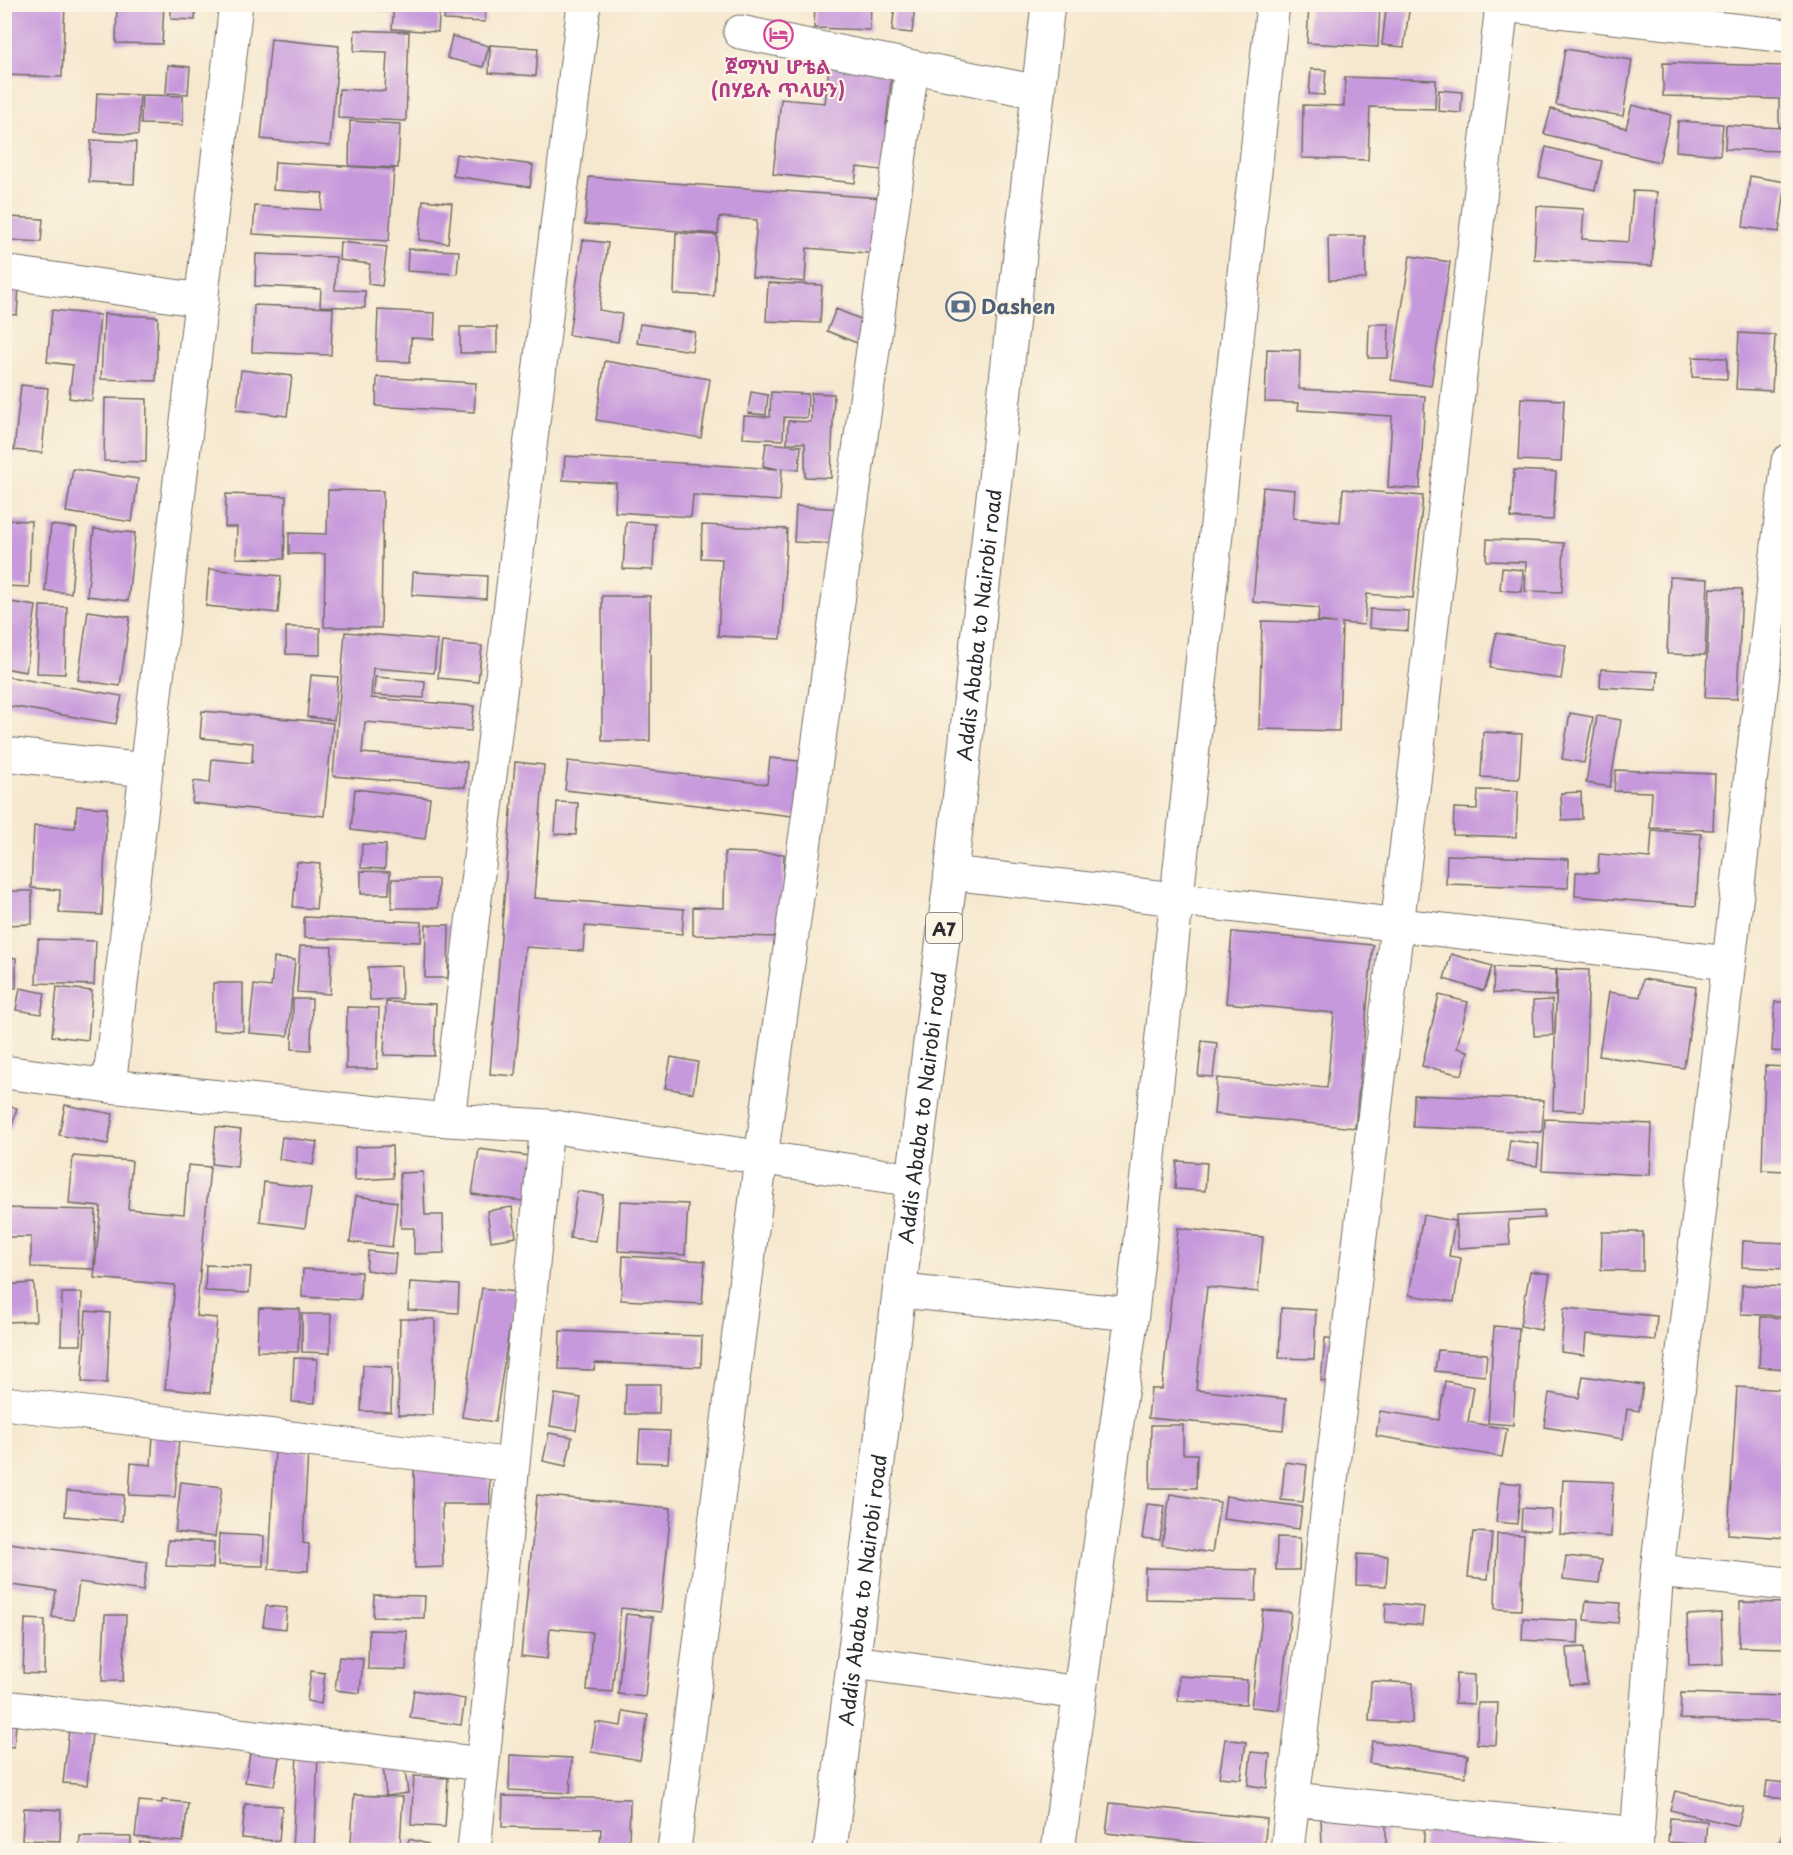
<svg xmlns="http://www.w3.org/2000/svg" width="1793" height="1855" font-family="'Playpen Sans','Noto Sans Ethiopic',sans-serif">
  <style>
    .building { fill: #c698dc }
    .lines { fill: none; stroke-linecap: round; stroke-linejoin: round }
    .minor-casing { stroke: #726d64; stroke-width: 35 }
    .highway-casing { stroke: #726d64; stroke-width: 35 }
    .minor { stroke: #fff; stroke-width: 33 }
    .highway { stroke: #fff; stroke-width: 33 }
    .labels { text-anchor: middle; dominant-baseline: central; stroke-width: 4.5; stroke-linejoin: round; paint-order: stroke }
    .shield { fill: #fcf5e5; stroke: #6a6863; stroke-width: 1.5 }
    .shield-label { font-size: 18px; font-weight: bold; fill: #2b2b2b }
    .hotel-label { font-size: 20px; font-weight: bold; fill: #b23c85; stroke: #fcf5e5 }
    .service-label { font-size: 20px; font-weight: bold; fill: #4e5e75; stroke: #fcf5e5; text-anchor: start }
    .street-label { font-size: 20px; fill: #2b2b2b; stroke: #fcf5e5 }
  </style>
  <rect width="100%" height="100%" fill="#fcf5e5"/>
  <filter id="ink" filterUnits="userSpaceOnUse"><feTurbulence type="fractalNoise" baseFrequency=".0167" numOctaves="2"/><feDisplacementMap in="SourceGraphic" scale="12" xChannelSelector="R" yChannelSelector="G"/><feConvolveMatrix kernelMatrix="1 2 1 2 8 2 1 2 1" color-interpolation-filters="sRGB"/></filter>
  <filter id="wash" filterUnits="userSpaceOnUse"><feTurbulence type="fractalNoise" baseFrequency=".008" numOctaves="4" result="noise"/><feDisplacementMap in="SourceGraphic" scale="24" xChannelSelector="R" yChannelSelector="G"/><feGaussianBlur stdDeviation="1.35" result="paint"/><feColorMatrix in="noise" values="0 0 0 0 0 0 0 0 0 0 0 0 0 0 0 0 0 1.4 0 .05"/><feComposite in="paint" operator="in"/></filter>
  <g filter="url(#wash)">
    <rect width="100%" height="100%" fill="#f6e8cf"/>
    <g id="blocks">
      <path class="building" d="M4 4H65L62 77 4 75Z
        M117 4H164L162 44 116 43Z
        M171 4H196L195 20 171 19Z
        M347 4H388L387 12Z
        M394 4H440L438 32 392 29Z
        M445 4H486L485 22 444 20Z
        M815 4H871L870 30 814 28Z
        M895 4H915L912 33 892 31Z
        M1309 4 1380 5 1378 47 1307 43Z
        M1386 9 1409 11 1404 47 1382 45Z
        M355 30 409 32 406 121 338 118 339 89 385 91 387 52 354 51Z
        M452 36 489 46 483 67 447 58Z
        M271 39 339 46 330 146 261 139Z
        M490 45 538 48 536 76 489 73Z
        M1565 49 1632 60 1623 116 1556 105Z
        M1663 63 1788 66V127H1779V99L1663 96Z
        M168 65 190 67 188 94 166 93Z
        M829 66 892 72 886 124 894 125 889 171 857 167 855 183 773 174 781 99 825 103Z
        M1311 69 1326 70 1324 95 1309 94Z
        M1345 77 1436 80 1435 109 1370 107 1368 160 1302 158 1303 105 1344 106Z
        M1439 90 1462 92 1461 113 1438 111Z
        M97 93 140 95 138 135 95 132Z
        M142 95 183 96V125L141 124Z
        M1632 105 1671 115 1659 162 1544 134 1551 109 1626 128Z
        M350 121 400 124 398 168 349 166Z
        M1678 121 1723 124 1720 155 1676 151Z
        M1726 125 1781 128 1780 151 1725 149Z
        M91 140 136 142 134 184 89 182Z
        M1546 147 1602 161 1595 190 1539 177Z
        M456 154 533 165 530 187 453 176Z
        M275 162 394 169 389 241 253 234 255 206 321 210 323 193 273 190Z
        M1750 176 1786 182 1779 232 1743 227Z
        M589 177 882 198 878 254 807 248 805 282 752 277 757 220 719 217 718 234 585 224Z
        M1633 191 1657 192 1652 266 1534 259 1537 206 1584 209 1582 239 1629 242Z
        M423 200 452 203 448 243 419 240Z
        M10 217 43 219 41 242 9 240Z
        M676 233 717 235 714 296 674 294Z
        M1328 236H1365L1366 279 1329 280Z
        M583 240 608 243 599 310 622 314 618 342 569 335Z
        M340 242 387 247 382 286 368 284 370 264 339 260Z
        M408 249 459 251 457 274 407 271Z
        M256 254 336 257 335 290 365 291V308L320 306 321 289 255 286Z
        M1410 256 1450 262 1431 386 1391 380Z
        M768 283 822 285 820 323 766 321Z
        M4 286 19 287 17 315 4 314Z
        M254 305 333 308 331 355 252 352Z
        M836 309 865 321 857 343 827 331Z
        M52 310 100 315 92 401 69 398 73 365 47 362Z
        M378 310 435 313 434 339 411 338 410 362 376 361Z
        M104 314 158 317 156 381 101 379Z
        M640 324 695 332 692 351 637 343Z
        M1369 324H1389L1388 358H1368Z
        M460 327H497V353H460Z
        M1739 333 1775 335 1772 391 1736 389Z
        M1267 349 1300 350 1299 389 1425 396 1420 489 1388 487 1392 416 1298 410 1299 403 1265 402Z
        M1693 357 1727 358V379L1692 377Z
        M605 361 710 379 701 438 596 420Z
        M241 370 292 376 287 416 237 410Z
        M377 377 476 383 474 412 376 406Z
        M21 385 48 388 42 453 14 450Z
        M751 392 768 395 766 415 748 413Z
        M771 392 808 394 807 418 784 417 783 440 743 438 744 416 770 417Z
        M811 393 834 394 831 478 805 477V443H787L788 421 811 422Z
        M105 398 147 399 146 462 104 461Z
        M1521 398 1564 400 1561 462 1518 460Z
        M766 443 801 446 799 470 782 468 780 501 693 495 691 517 615 512 616 483 563 480 565 456 778 469 763 466Z
        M73 469 138 479 132 522 66 512Z
        M1514 470 1556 472 1553 520 1511 518Z
        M1263 487 1295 490 1293 518 1340 522 1343 489 1423 496 1413 598 1367 594 1364 625 1342 623 1339 731 1259 729 1262 621 1336 623 1318 621 1319 608 1253 602Z
        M328 490 383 491 381 628 324 627 325 554H289V533L327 534Z
        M226 494 286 496 284 559 236 558 237 527H225Z
        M796 506 841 509 839 544 794 542Z
        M6 520 31 521 29 587 4 586Z
        M626 522 655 524 653 570 623 569Z
        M51 525 77 528 71 593 45 591Z
        M702 525 787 529 781 639 718 636 722 559 701 558Z
        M94 529 135 533 128 601 87 596Z
        M1487 539 1564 543 1562 592 1525 591 1526 562 1486 561Z
        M1502 568 1523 570 1522 592 1500 590Z
        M209 569 281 576 278 613 206 606Z
        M413 572 487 576 486 599 412 595Z
        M1670 577 1708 579 1705 655 1667 654Z
        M1710 588 1742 589 1737 699 1705 698Z
        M602 596H650V741H602Z
        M4 601 36 606 26 672 4 668Z
        M40 606 67 607 65 674 37 673Z
        M1370 609 1409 611 1408 631 1369 628Z
        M88 611 130 617 120 686 78 680Z
        M286 627 320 628V655L286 654Z
        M345 632 437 640 434 673 373 668 371 698 474 706 471 731 365 722 362 753 467 762 465 787 333 776Z
        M1496 633 1566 645 1561 679 1490 668Z
        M442 642 482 646 478 682 438 678Z
        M1601 669 1658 672 1657 690 1600 687Z
        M311 675 338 677 334 720 307 717Z
        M4 676 122 696 116 724 4 705Z
        M375 677 425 681 424 698 374 695Z
        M202 711 333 723 324 816 192 803 194 781 210 783 212 759 252 763 253 743 200 738Z
        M1570 713 1593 717 1584 763 1562 759Z
        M1597 716 1621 720 1610 787 1586 783Z
        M1483 732 1522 734 1519 779 1481 777Z
        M770 758 807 762 801 817 565 790 568 761 767 784Z
        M515 762 544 765 534 898 684 909 682 934 585 926 583 951 525 947 515 1076 490 1074Z
        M1616 770 1715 774 1713 830 1650 828 1652 792 1614 791Z
        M355 789 430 798 425 839 351 830Z
        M1478 790 1518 791 1516 837 1453 835 1454 808 1477 809Z
        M1581 792 1582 819 1562 820 1561 793Z
        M557 802 578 803 576 835 555 834Z
        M77 806 107 808 102 915 59 913 60 890 31 888 34 826 75 828Z
        M1652 830 1701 834 1696 906 1575 896 1576 872 1598 873 1599 854 1650 858Z
        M362 844 386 845 385 869 361 868Z
        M725 852 784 854 781 937 693 935V907L724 908Z
        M1447 855 1569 859 1568 888 1446 884Z
        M297 862 320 864 316 909 293 907Z
        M361 871 390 872 389 894H361Z
        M392 879H438V908H392Z
        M4 891H32V924L4 925Z
        M304 917 422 922 421 942 304 938Z
        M426 925H449L448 978H425Z
        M1232 932 1373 945 1355 1128 1214 1114 1217 1078 1327 1088 1334 1013 1226 1003Z
        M38 939 96 941 94 985 36 983Z
        M300 946 332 947 330 994 297 992Z
        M1451 954 1492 966 1484 991 1444 979Z
        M4 957 16 958V988L4 987Z
        M274 958 295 960 288 1036 249 1033 254 985 271 987Z
        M401 966 402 999 370 1000 368 967Z
        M1494 967 1556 970 1555 996 1493 993Z
        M1557 969 1589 970 1584 1111 1553 1110Z
        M1643 979 1696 987 1684 1068 1599 1056 1609 992 1640 997Z
        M213 983H243V1031L213 1030Z
        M57 987 92 991 88 1040 52 1036Z
        M20 988 45 993 41 1014 16 1010Z
        M1439 995 1468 1002 1457 1048 1468 1051 1462 1075 1422 1066Z
        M293 999H312L311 1050 292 1049Z
        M1552 1000 1553 1035 1534 1036 1533 1001Z
        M386 1002 436 1004 434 1056 384 1055Z
        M1775 1002H1788V1052L1772 1051Z
        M347 1007 379 1008 377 1069H346Z
        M1202 1041 1217 1043 1213 1077 1198 1076Z
        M671 1057 698 1062 693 1093 665 1088Z
        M1765 1066 1788 1067V1171L1762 1170Z
        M1414 1095 1544 1100 1542 1132 1413 1127Z
        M4 1105 17 1108 11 1129 4 1127Z
        M65 1105 113 1114 108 1144 59 1135Z
        M1545 1119 1652 1124 1650 1175 1542 1170Z
        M216 1127 241 1130 237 1167 212 1164Z
        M282 1137 317 1142 313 1165 279 1159Z
        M1510 1140 1539 1144 1537 1166 1507 1162Z
        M392 1146 393 1178 355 1180V1147Z
        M479 1149 536 1157 529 1202 472 1194Z
        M73 1156 132 1161 128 1209 184 1214 188 1165 210 1167 196 1316 217 1318 210 1393 165 1389 175 1285 94 1278 101 1207 69 1204Z
        M1177 1161 1207 1163 1205 1191 1175 1189Z
        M423 1172 425 1215H443L444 1253 414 1254V1228H401L400 1173Z
        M264 1182 311 1188 305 1228 260 1222Z
        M577 1191 603 1195 596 1241 570 1238Z
        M356 1196 397 1202 392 1247 350 1242Z
        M620 1201 688 1204 685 1255 618 1251Z
        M512 1207 516 1237 491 1241 487 1211Z
        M4 1208 96 1210 94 1269 31 1267V1237H4Z
        M1544 1211V1218L1508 1220 1510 1245 1458 1248 1456 1215Z
        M1423 1215 1455 1221 1449 1256 1461 1258 1454 1302 1409 1295Z
        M1178 1228 1263 1237 1258 1292 1207 1287 1196 1390 1286 1399 1283 1430 1148 1418 1151 1389H1162Z
        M1602 1232H1643V1271L1601 1270Z
        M1743 1241 1788 1243V1269L1742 1267Z
        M368 1251 396 1254 394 1274 366 1270Z
        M623 1256 705 1261 702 1304 621 1300Z
        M206 1265 251 1267 249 1293 205 1291Z
        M303 1269 361 1272 360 1300 302 1297Z
        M1530 1271 1550 1274 1541 1330 1520 1326Z
        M410 1282 459 1285 458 1313 408 1310Z
        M34 1283 36 1321 4 1322V1285Z
        M1742 1285 1788 1287V1316L1741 1314Z
        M482 1288 515 1292 495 1422 462 1417Z
        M62 1293H82L81 1345H61Z
        M259 1308 300 1309 298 1352 257 1351Z
        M1281 1308 1316 1310 1314 1359 1279 1358Z
        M1564 1308 1657 1316 1655 1340 1586 1334 1584 1355 1561 1352Z
        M86 1311 110 1313 107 1383 82 1382Z
        M302 1314H331L330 1353 302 1352Z
        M1761 1317 1788 1318V1369L1759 1367Z
        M400 1319H435L433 1415H398Z
        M1494 1326 1519 1328 1513 1425 1488 1423Z
        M560 1331 702 1336 701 1367 595 1363 594 1370 559 1369Z
        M1325 1338 1341 1339 1338 1382 1321 1381Z
        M1438 1350 1487 1354 1485 1376 1435 1371Z
        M294 1358 317 1359 315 1403 292 1402Z
        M363 1365 392 1367 391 1412 361 1411Z
        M1583 1376 1643 1385 1639 1411 1627 1409 1623 1439 1544 1427 1549 1393 1579 1398Z
        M1445 1381 1474 1387 1468 1422 1507 1429 1502 1457 1376 1436 1380 1411 1439 1420Z
        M626 1384H660L659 1414H625Z
        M1737 1387 1788 1390 1786 1538 1728 1534Z
        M555 1394 581 1398 576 1430 550 1426Z
        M1151 1425H1183V1454H1197L1196 1488H1150Z
        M640 1430 670 1431 668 1463 638 1462Z
        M549 1433 572 1437 566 1466 543 1461Z
        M153 1436 179 1437 175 1497 129 1495 131 1463 151 1465Z
        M275 1449 308 1451 303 1543 309 1544 308 1571 269 1569Z
        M1285 1462 1307 1465 1303 1502 1281 1500Z
        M489 1467 490 1504H442L443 1567 415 1568 414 1468Z
        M1563 1480 1613 1482 1611 1537 1560 1534Z
        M181 1482 222 1487 215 1537 175 1532Z
        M1500 1482 1521 1484 1517 1524 1496 1522Z
        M67 1491 124 1495 122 1521 65 1516Z
        M1170 1494 1220 1502 1212 1553 1162 1545Z
        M537 1495 671 1508 661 1612 621 1608 612 1692 587 1690 592 1632 550 1628 547 1659 521 1656Z
        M1226 1496 1302 1507 1299 1529 1223 1519Z
        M1147 1504 1165 1506 1160 1540 1142 1538Z
        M1522 1508 1552 1510 1551 1531 1521 1530Z
        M1473 1532 1492 1533 1488 1579 1468 1577Z
        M219 1534 264 1536 263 1566 218 1565Z
        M1497 1534 1524 1535 1521 1610 1495 1609Z
        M1277 1537 1300 1538 1299 1570H1276Z
        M168 1540 214 1542 213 1568 166 1566Z
        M9 1543 147 1562 143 1591 79 1582 74 1620 52 1617 56 1591 4 1584Z
        M1357 1554 1388 1556 1386 1586 1356 1585Z
        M1566 1556 1602 1560 1599 1583 1563 1579Z
        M1145 1568 1257 1570 1256 1601 1145 1599Z
        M374 1595 425 1596 424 1618 373 1617Z
        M1586 1601 1620 1603 1618 1623 1584 1620Z
        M1740 1602 1786 1603V1648L1739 1647Z
        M1386 1603 1424 1607 1422 1625 1385 1622Z
        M266 1606 287 1608 285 1629 263 1626Z
        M1263 1610 1291 1612 1279 1710 1251 1707Z
        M1721 1613 1723 1664 1689 1665 1687 1615Z
        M626 1614 653 1617 645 1697 618 1694Z
        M105 1615H126L123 1681H102Z
        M1523 1618 1579 1621 1578 1643 1522 1640Z
        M25 1619 45 1620 44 1674 23 1673Z
        M369 1630 407 1631 406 1670 368 1669Z
        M1584 1647 1587 1684 1570 1685 1567 1648Z
        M339 1657 363 1659 360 1693 335 1690Z
        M311 1671 325 1673 321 1704 307 1701Z
        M1456 1674 1474 1675V1704L1455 1703Z
        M1179 1676 1247 1680 1246 1704 1178 1701Z
        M1371 1681 1413 1683 1412 1723 1369 1721Z
        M414 1690 465 1699 461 1725 410 1718Z
        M1681 1693 1782 1696V1722L1680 1719Z
        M1478 1703H1498L1496 1745 1477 1744Z
        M623 1711 648 1715 640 1760 591 1752 596 1722 621 1726Z
        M4 1724 16 1725 14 1747 4 1746Z
        M69 1730 92 1733 87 1785 63 1783Z
        M1225 1739 1246 1742 1241 1779 1219 1777Z
        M1372 1741 1468 1755 1465 1777 1369 1763Z
        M251 1748 280 1753 274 1786 245 1782Z
        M1251 1752 1270 1754 1267 1788 1248 1785Z
        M297 1754 318 1755 314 1850H292Z
        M510 1755 572 1758 570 1793 509 1790Z
        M404 1763 408 1793 386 1796 383 1765Z
        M414 1776 448 1778 445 1827 411 1825Z
        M1767 1781 1788 1783V1799L1765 1797Z
        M1675 1791 1743 1807 1738 1826 1670 1810Z
        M354 1795 403 1797 400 1845 351 1842Z
        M503 1796 630 1799 629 1847 600 1846 601 1829 502 1827Z
        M162 1800 188 1803 183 1842 135 1837 139 1801 162 1803Z
        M1110 1803 1267 1819 1264 1850H1236V1847L1106 1833Z
        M245 1804 282 1806 279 1841 242 1838Z
        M24 1808 61 1810 60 1841 22 1840Z
        M1386 1814V1850H1322L1321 1815Z
        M1670 1818 1707 1821 1705 1845 1668 1842Z
        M1425 1823 1563 1839V1850H1423Z
        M1782 1833 1788 1834V1850H1779Z
        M80 1836 131 1837V1850H79Z
        M409 1839 428 1844 426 1850H406Z
        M140 1842 180 1848V1850H139Z
        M391 1845 392 1850H360V1848Z"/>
    </g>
  </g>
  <g filter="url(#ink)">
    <use href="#blocks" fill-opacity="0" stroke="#726d64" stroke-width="1.5"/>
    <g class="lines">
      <defs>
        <path id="minor" d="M1502 5 1788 36
          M740 32 1038 92
          M4 272 202 300
          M4 754 145 770
          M951 873 1728 963
          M4 1072 109 1086 448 1120 547 1126 914 1180
          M109 1086 236 4
          M448 1120 584 4
          M901 1291 1132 1314
          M4 1403 513 1465
          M1657 1571 1788 1584
          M854 1662 1080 1693
          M4 1707 482 1764
          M1293 1799 1638 1834
          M474 1850 547 1126
          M674 1850 761 1158 912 68
          M1058 1850 1132 1314 1273 4
          M1287 1850 1410 817 1502 4
          M1636 1850 1657 1571 1788 461"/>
        <g id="highway">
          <path id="s1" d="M830 1850 951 873 1048 4"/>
        </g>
      </defs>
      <use href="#minor" class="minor-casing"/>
      <use href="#highway" class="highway-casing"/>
      <use href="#minor" class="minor"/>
      <use href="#highway" class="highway"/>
    </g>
  </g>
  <defs>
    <symbol id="hotel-ring" viewBox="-11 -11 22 22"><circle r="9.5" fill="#fcf5e5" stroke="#d1479c" stroke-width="1.5"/><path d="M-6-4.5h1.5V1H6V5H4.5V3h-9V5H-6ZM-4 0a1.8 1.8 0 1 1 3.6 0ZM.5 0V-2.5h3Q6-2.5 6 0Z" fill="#d1479c"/></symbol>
    <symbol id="bank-ring" viewBox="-11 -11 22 22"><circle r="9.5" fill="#fcf5e5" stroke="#5c6f8a" stroke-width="1.5"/><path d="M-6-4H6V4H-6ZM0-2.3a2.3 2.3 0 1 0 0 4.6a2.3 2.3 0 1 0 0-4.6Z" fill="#5c6f8a"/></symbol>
  </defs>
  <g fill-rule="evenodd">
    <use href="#hotel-ring" x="762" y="18" width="33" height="33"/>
    <use href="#bank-ring" x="944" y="290" width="33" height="33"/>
  </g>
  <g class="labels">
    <rect class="shield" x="926" y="913" width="36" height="30" rx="4.5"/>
    <g class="shield-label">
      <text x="944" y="928">A7</text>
    </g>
    <g class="hotel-label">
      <text x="778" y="66">ጀማነህ ሆቴል<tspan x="778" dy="23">(በሃይሉ ጥላሁን)</tspan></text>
    </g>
    <g class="service-label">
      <text x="981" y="306">Dashen</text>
    </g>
    <g class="street-label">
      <text stroke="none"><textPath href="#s1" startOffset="1234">Addis Ababa to Nairobi road</textPath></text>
      <text stroke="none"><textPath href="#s1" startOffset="748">Addis Ababa to Nairobi road</textPath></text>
      <text stroke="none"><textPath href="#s1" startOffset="262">Addis Ababa to Nairobi road</textPath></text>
    </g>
  </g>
  <rect width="1793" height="1855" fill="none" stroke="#fcf5e5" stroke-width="24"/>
</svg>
